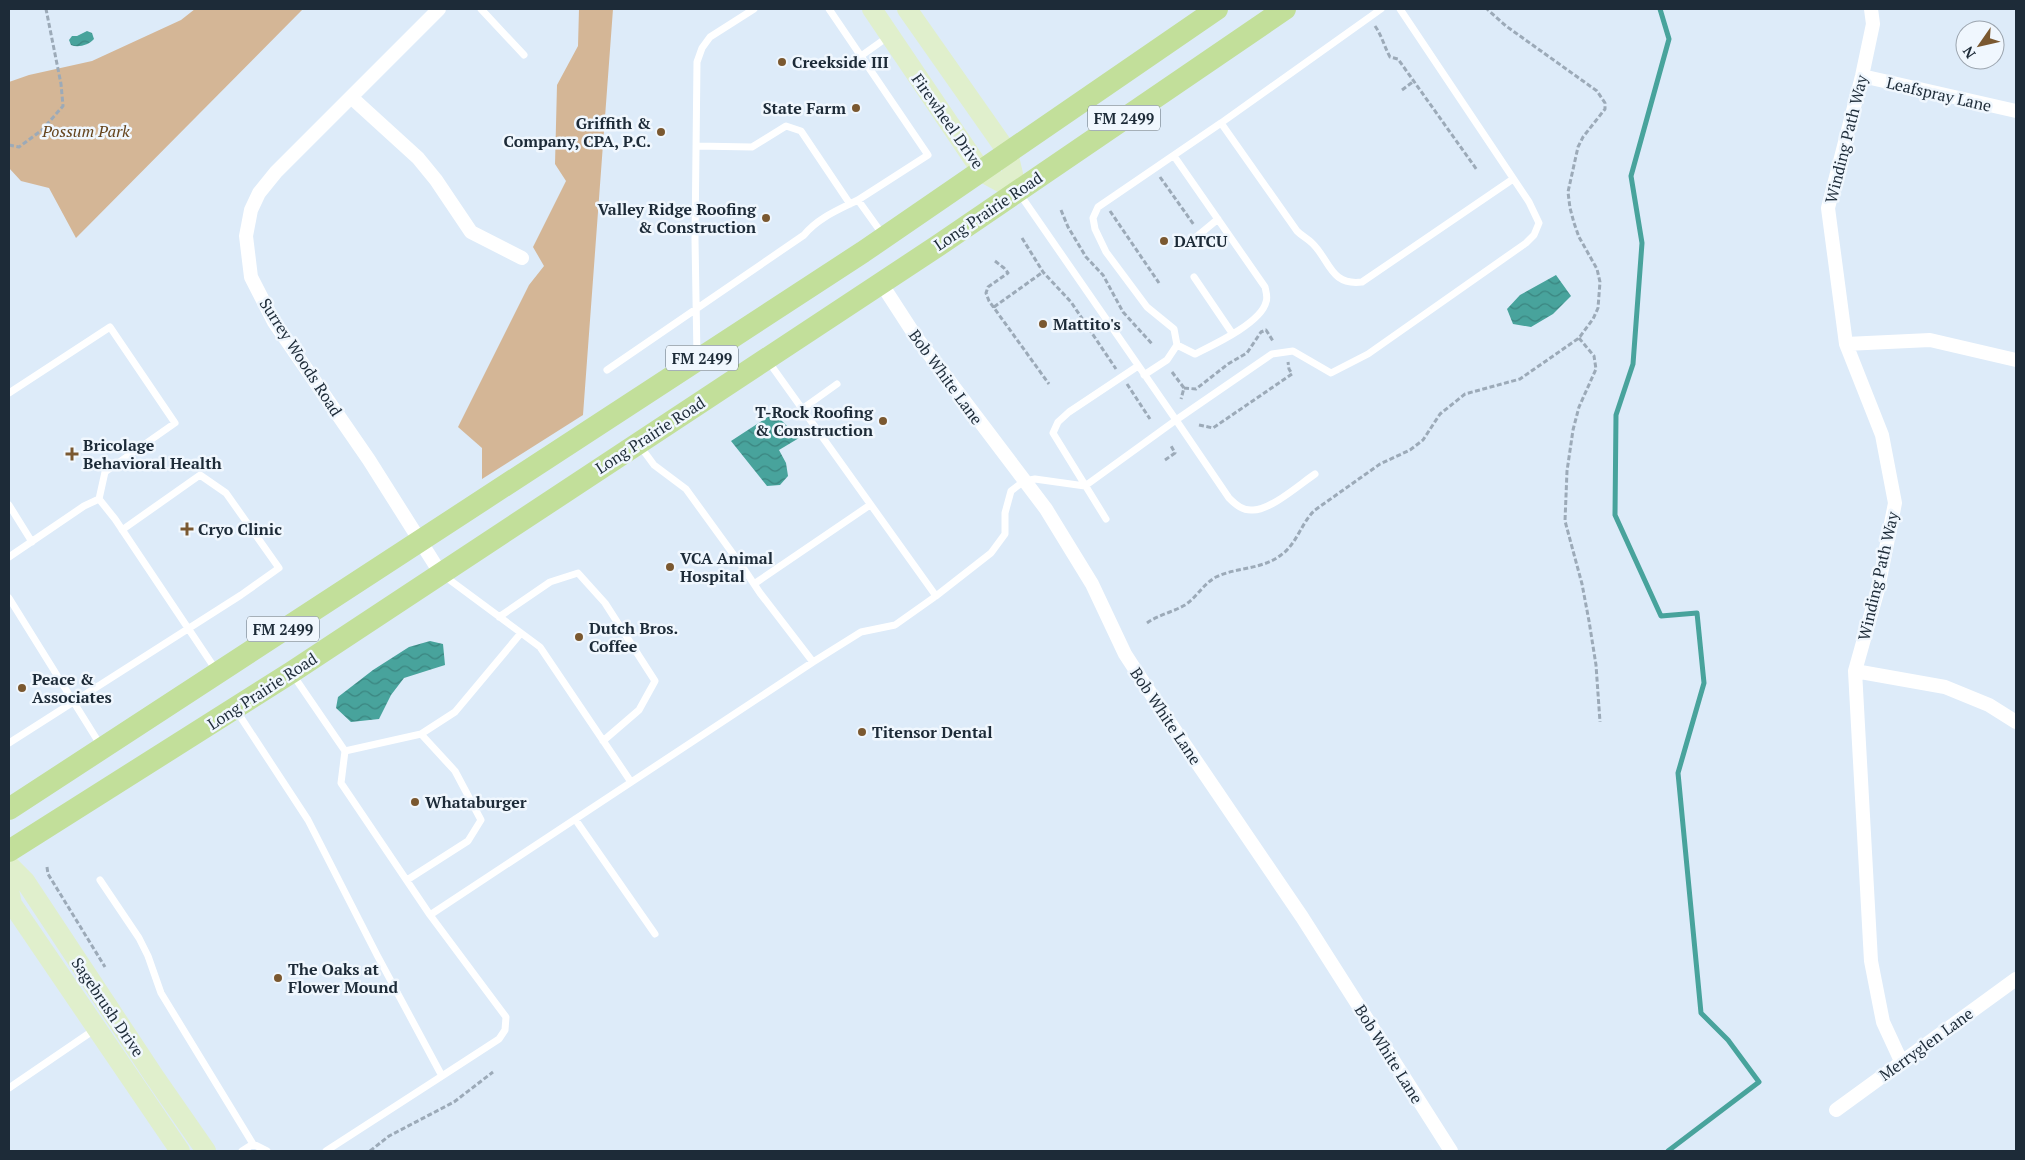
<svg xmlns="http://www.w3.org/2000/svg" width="2025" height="1160" font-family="'PT Serif',serif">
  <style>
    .park { fill: #d4b696 }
    .water { fill: url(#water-waves) }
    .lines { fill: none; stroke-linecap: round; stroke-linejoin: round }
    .stream { stroke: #48a39c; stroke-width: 5 }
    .path { stroke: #9caab8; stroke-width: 3; stroke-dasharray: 5 2.5; stroke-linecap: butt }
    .lane { stroke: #fff; stroke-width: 7 }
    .street { stroke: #fff; stroke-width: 14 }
    .secondary { stroke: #e0efcc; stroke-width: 20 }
    .primary { stroke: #c2df9a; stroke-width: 22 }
    .poi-dot { fill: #7a5830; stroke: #f0f7fe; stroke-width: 2 }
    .labels { text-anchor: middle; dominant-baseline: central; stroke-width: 5; stroke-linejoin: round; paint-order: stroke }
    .shield { fill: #f0f7fe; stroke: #5c6873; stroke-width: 1 }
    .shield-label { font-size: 15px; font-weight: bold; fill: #1d2b38 }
    .poi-label { font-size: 16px; font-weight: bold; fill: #1d2b38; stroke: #f0f7fe; text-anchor: start }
    .street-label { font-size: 16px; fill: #1d2b38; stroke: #f0f7fe }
    .park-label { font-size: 16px; font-style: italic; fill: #65441d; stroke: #f0f7fe }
  </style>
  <defs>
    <pattern id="water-waves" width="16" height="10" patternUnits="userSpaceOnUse" patternTransform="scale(1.25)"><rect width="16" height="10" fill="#48a39c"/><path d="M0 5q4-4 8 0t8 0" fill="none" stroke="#3b8580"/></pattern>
  </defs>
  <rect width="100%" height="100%" fill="#ddebf9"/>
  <path class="park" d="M195 9H303L76 238 49 188 21 181 9 168V82L29 75 92 61 181 20Z
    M579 9H613L583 415 482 479V448L458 427 529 285 544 266 533 247 566 181 555 164 557 85 578 46Z"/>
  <path class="water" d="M87 31 92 33 94 39C89 45 78 48 71 45L69 40 72 36H77Z
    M1556 275 1571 296 1553 314 1531 327 1513 324 1507 309 1520 295Z
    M774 413 799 438 779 450 786 463 788 476 780 485 767 486 731 441Z
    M430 641 443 644 445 665 404 678 391 695 379 719 351 722 336 708 338 697 373 670 409 647Z"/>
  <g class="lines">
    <path class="stream" d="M1660 9 1669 39 1631 176 1642 243 1633 364 1616 415 1615 515 1661 616 1697 613 1704 683 1678 773 1701 1013 1728 1040 1759 1082 1668 1151"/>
    <path class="path" d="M1375 26C1382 36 1384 46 1390 57L1398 59 1477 170
      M1402 90 1414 81
      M9 145 19 147 42 130 63 106 61 84 46 9
      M1160 177 1194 225
      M1061 210 1068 227 1086 257 1103 275 1123 312 1153 345
      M1110 211 1159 283
      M1022 238 1043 272 1071 302 1116 369
      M995 261 1004 268 1008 273 988 287 986 293 989 301 1049 384
      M994 307 1043 272
      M1579 338 1594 356 1596 369 1579 407 1573 430 1567 471 1565 521 1582 584 1589 621 1596 665 1600 722
      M1172 372 1184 388 1181 399
      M1127 384 1150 419
      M1184 388 1196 389 1228 364 1247 353 1261 332 1266 330 1273 341
      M1199 425 1213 428 1292 374 1289 369 1288 362
      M1165 460 1175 453 1170 444
      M1147 623C1158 615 1173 612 1185 605 1197 597 1203 584 1216 577 1237 567 1261 570 1281 555 1297 544 1301 523 1315 510L1380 464 1410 450 1423 440 1440 414 1465 394 1520 379 1579 338 1593 319 1598 308 1600 282 1597 269 1579 237 1574 223 1570 208 1568 192 1578 147 1583 137 1605 109V103L1597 91 1506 26 1487 9
      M47 867 48 874 105 967
      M370 1151 389 1136 454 1102 493 1072"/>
    <path class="lane" d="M481 9 524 55
      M829 9 928 155 858 200
      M1381 9 1221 123 1297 231C1302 236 1308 239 1312 243 1330 260 1330 286 1362 282L1513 179
      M861 56 889 36
      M696 146 752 147 786 126 801 131 850 204
      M1174 156 1265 287C1266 292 1268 297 1266 302 1261 323 1213 345 1195 354L1177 345
      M1189 243 1218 219
      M1194 277 1232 333
      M697 357 695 239 697 62 702 48 710 37 754 9
      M607 370 804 235C818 218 838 210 858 200L883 235
      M1144 375 1167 360 1177 345 1174 329 1147 307 1106 252 1095 229 1093 218 1098 207 1221 123
      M9 393 110 327 175 423 105 472 99 499
      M802 409 837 384
      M640 446 654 465 686 489 744 569 760 593 813 662 861 632 895 625 936 596 768 361
      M1315 474C1300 484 1271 510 1253 510 1243 511 1236 505 1229 498L1176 420 1272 354 1293 351 1331 373 1368 354 1526 243 1534 235 1539 223 1529 202 1400 9
      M9 505 32 542
      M1106 519 1053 433 1058 422 1069 412 1138 366
      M9 557 84 506 99 499 115 519 216 670
      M443 575 540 647 631 782
      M754 584 870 505
      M936 596 991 553 1005 534V513L1011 491 1024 481 1035 479 1085 486 1176 420 1019 193
      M9 598 101 746
      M499 617 550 582 578 573 605 603 655 681 639 710 603 741
      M293 675 345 751 341 783 430 915 813 662
      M236 710 308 820 377 955 442 1076 326 1151
      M9 743 241 595 279 568 226 493 200 475 122 530
      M345 751 421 734 455 712 521 633
      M575 819 655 934
      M100 880 139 938 148 956 161 993 253 1144
      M407 880 468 841 481 820 455 771 421 734
      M430 915 506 1017 505 1030 499 1039 442 1076
      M9 1088 94 1030
      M242 1151 253 1144 267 1151"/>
    <path class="street" d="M439 9 276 172 259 193 251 210 246 236 251 277 274 322 369 460 441 574
      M1871 9 1873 24 1862 76 1828 208 1846 344 1882 435 1895 503 1878 589 1855 671 1871 961 1883 1022 1901 1061
      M1862 76 2016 111
      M351 97 418 158 436 180 471 232 522 258
      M881 283 916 337 1046 509 1092 584 1125 654 1166 717 1302 917 1451 1151
      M1846 344 1930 340 2016 360
      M1855 671 1945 687 1989 705 2016 722
      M1836 1110 2016 979"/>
    <path class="secondary" d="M872 9 982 172 1017 191
      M907 9 1008 153 1017 191
      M9 865 25 881 154 1076 206 1151
      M9 890 12 904 180 1151"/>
    <path class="primary" d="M9 809 863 252 1217 9
      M9 851 292 672 939 245 1285 9"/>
  </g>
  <g class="poi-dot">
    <circle cx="782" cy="62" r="5"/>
    <circle cx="856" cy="108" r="5"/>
    <circle cx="661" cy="132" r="5"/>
    <circle cx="766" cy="218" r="5"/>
    <circle cx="1164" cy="241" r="5"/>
    <circle cx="1043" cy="324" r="5"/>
    <circle cx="883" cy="421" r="5"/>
    <path d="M69.5 446.5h5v5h5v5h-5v5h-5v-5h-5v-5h5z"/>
    <path d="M184.5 521.5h5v5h5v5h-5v5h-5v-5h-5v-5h5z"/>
    <circle cx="670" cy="567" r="5"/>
    <circle cx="579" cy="637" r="5"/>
    <circle cx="22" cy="688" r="5"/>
    <circle cx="862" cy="732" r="5"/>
    <circle cx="415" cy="802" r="5"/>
    <circle cx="278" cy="978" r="5"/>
  </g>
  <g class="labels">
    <g class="shield">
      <rect x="1088" y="105.5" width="72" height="25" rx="4"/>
      <rect x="666" y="345.5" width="72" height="25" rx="4"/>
      <rect x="247" y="616.5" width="72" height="25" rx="4"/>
    </g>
    <g class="shield-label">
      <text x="1124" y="118">FM 2499</text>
      <text x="702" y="358">FM 2499</text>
      <text x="283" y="629">FM 2499</text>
    </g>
    <g class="poi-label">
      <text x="792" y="62">Creekside III</text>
      <text x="846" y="108" text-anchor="end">State Farm</text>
      <text x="651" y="123" text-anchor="end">Griffith &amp;<tspan x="651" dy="18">Company, CPA, P.C.</tspan></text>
      <text x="756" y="209" text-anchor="end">Valley Ridge Roofing<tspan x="756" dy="18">&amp; Construction</tspan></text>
      <text x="1174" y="241">DATCU</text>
      <text x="1053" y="324">Mattito's</text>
      <text x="873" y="412" text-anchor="end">T-Rock Roofing<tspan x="873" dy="18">&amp; Construction</tspan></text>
      <text x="83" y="445">Bricolage<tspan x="83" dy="18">Behavioral Health</tspan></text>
      <text x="198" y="529">Cryo Clinic</text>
      <text x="680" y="558">VCA Animal<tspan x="680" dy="18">Hospital</tspan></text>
      <text x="589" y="628">Dutch Bros.<tspan x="589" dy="18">Coffee</tspan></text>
      <text x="32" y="679">Peace &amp;<tspan x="32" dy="18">Associates</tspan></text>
      <text x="872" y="732">Titensor Dental</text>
      <text x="425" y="802">Whataburger</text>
      <text x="288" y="969">The Oaks at<tspan x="288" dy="18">Flower Mound</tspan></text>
    </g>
    <g class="street-label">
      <text transform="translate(1939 94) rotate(13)">Leafspray Lane</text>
      <text transform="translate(948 121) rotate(55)">Firewheel Drive</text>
      <text transform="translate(1846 139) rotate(-76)">Winding Path Way</text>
      <text transform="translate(988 211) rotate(-34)">Long Prairie Road</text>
      <text transform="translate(301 357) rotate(57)">Surrey Woods Road</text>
      <text transform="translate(946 377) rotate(54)">Bob White Lane</text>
      <text transform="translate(650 435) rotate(-33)">Long Prairie Road</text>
      <text transform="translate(1878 576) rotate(-77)">Winding Path Way</text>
      <text transform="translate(262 691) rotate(-33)">Long Prairie Road</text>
      <text transform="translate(1166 716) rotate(56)">Bob White Lane</text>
      <text transform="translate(108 1007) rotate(56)">Sagebrush Drive</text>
      <text transform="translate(1926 1044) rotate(-36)">Merryglen Lane</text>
      <text transform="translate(1389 1054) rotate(58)">Bob White Lane</text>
    </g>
    <g class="park-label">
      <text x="86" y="131">Possum Park</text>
    </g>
  </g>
  <rect width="2025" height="1160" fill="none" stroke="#1d2b38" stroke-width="20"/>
  <g transform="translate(1980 45) rotate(236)"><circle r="24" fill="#f0f7fe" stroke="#9ca5af"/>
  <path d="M0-4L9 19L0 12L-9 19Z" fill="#7a5830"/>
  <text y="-8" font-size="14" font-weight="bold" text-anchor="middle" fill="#1d2b38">N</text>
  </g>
</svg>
